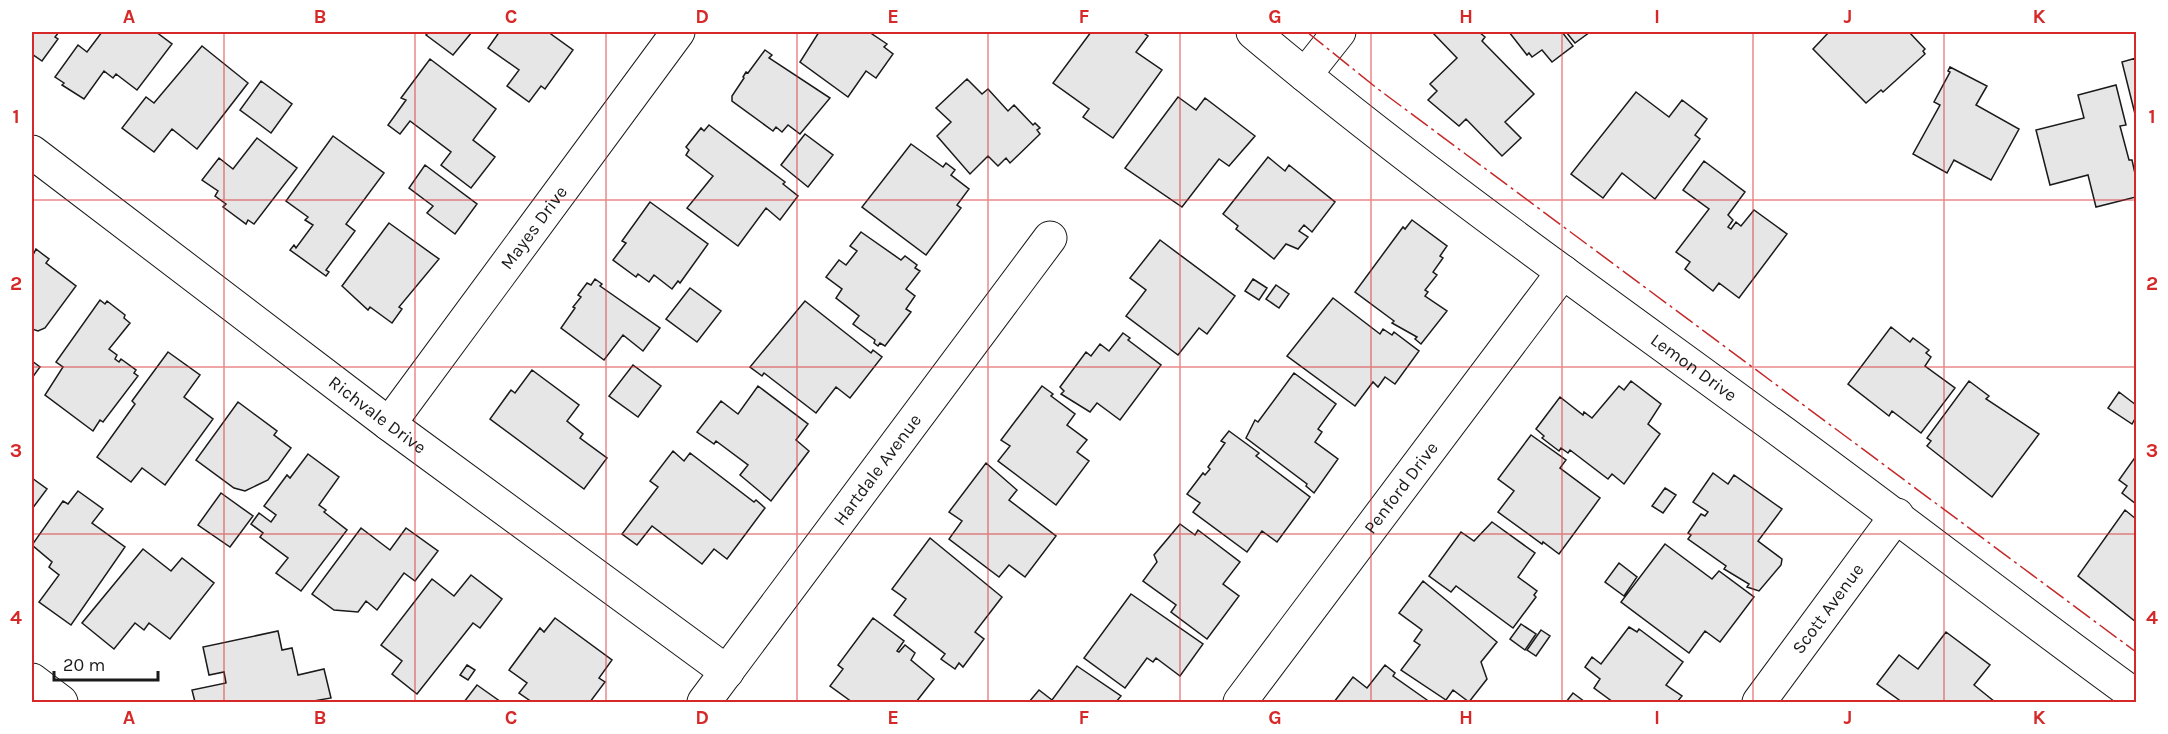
<svg xmlns="http://www.w3.org/2000/svg" width="2168" height="734" font-family="Karla,sans-serif">
  <style>
    .building { fill: #e6e6e6; stroke: #1a1a1a; stroke-width: 1.5 }
    .lines { fill: none; stroke-linecap: round; stroke-linejoin: round }
    .minor-casing { stroke: #1a1a1a; stroke-width: 35 }
    .minor { stroke: #fff; stroke-width: 33 }
    .power { stroke: #c62828; stroke-width: 1.5; stroke-dasharray: 21 4.5 3 4.5; stroke-linecap: butt }
    .grid { fill: none; stroke: #d62828; stroke-width: 1.5; stroke-opacity: 0.55 }
    .labels { text-anchor: middle; dominant-baseline: central; stroke-width: 4.5; stroke-linejoin: round; paint-order: stroke }
    .street-label { font-size: 18px; fill: #1a1a1a; stroke: #fff }
    .neatline { fill: none; stroke: #d62828; stroke-width: 2 }
    .grid-label { font-size: 20px; text-anchor: middle; font-weight: bold; fill: #d62828 }
  </style>
  <rect width="100%" height="100%" fill="#fff"/>
  <path class="building" d="M32 32H59L55 37 58 39 42 61 32 54Z
    M102 32H156L172 44 137 90 116 74 113 78 104 71 84 99 62 85 64 83 55 77 78 45 87 52Z
    M429 32H472L453 55 426 35Z
    M494 32H548L573 50 545 89 541 86 529 102 507 86 519 70 488 48 498 34Z
    M819 32H869L887 44 884 47 893 54 876 78 866 71 848 97 800 62Z
    M1091 32H1142L1148 36 1136 52 1162 70 1113 138 1083 117 1089 109 1053 83Z
    M1432 32H1479L1485 37 1482 41 1534 94 1505 122 1521 138 1502 156 1466 119 1459 126 1428 100 1437 91 1430 84 1457 58Z
    M1509 32H1562L1573 46 1552 62 1542 50 1532 57 1529 53 1527 55Z
    M1566 32H1590L1575 43Z
    M1829 32H1909L1925 49 1923 51 1925 54 1883 92 1881 90 1866 103 1813 49Z
    M202 46 248 83 197 149 172 129 154 152 122 128 146 97 154 103Z
    M765 50 772 55 769 58 830 98 800 134 788 125 782 132 776 127 773 131 732 101V96L744 78 743 77 746 72 748 73Z
    M2136 58V118L2122 62Z
    M430 59 496 109 473 140 495 157 471 188 441 165 451 152 410 121 400 134 388 125 406 100 401 98Z
    M1950 67 1987 86 1976 105 2019 129 1991 180 1954 160 1947 173 1913 154 1940 105 1934 102 1950 72 1948 71Z
    M967 79 982 94 988 89 1008 111 1014 105 1033 125 1035 123 1040 128 1037 130 1040 134 1010 163 1006 158 998 166 988 156 970 174 937 136 951 122 936 108Z
    M261 81 292 104 271 133 240 110Z
    M2116 85 2126 125 2120 126 2129 160H2132L2136 178V197L2096 207 2088 175 2050 185 2036 130 2084 118 2078 95Z
    M1636 92 1669 117 1682 100 1707 119 1695 135 1700 139 1655 199 1622 173 1603 198 1571 174Z
    M1178 97 1196 110 1205 98 1255 136 1229 166 1219 159 1182 207 1125 168Z
    M709 125 785 182 783 184 798 196 780 220 766 208 738 246 687 208 713 176 686 155 689 150 686 147 701 128 704 131Z
    M805 134 833 155 808 187 781 165Z
    M333 136 384 173 346 224 355 231 326 270 329 272 326 276 290 250 294 245 296 248 313 225 305 220 308 217 286 201Z
    M257 138 297 168 254 224 248 220 246 224 223 207 226 204 215 196 218 191 202 180 219 158 233 169Z
    M911 144 943 167 946 163 955 170 951 175 969 189 957 205 961 208 926 255 862 207Z
    M1268 157 1285 171 1289 165 1335 202 1312 232 1304 225 1299 231 1308 237 1298 249 1286 244 1274 259 1236 229 1238 226 1223 214Z
    M1704 161 1745 192 1728 215 1733 220 1728 227 1731 229 1736 222 1741 226 1754 210 1787 234 1739 298 1719 283 1713 291 1685 269 1690 262 1676 252 1709 209 1683 190Z
    M425 165 477 204 455 234 427 213 433 206 409 188Z
    M650 202 708 244 680 283 678 281 672 289 654 275 649 282 638 274 636 277 613 260 626 243 622 241Z
    M1412 220 1447 246 1440 256 1443 258 1433 272 1437 275 1425 290 1428 292 1425 296 1447 311 1421 344 1415 339 1417 337 1392 323 1394 321 1355 292 1403 227 1405 229Z
    M389 223 439 259 399 307 402 309 392 323 370 307 368 310 342 286Z
    M861 232 901 260 905 256 917 265 915 268 920 271 906 289 915 296 906 309 911 312 885 346 880 343 878 346 874 343 875 340 853 324 859 316 836 298 842 289 826 277 839 260 846 265 857 251 850 246Z
    M1160 240 1235 296 1207 334 1199 328 1178 355 1126 316 1146 290 1130 278Z
    M36 249 49 259 46 263 76 286 45 328 38 331 32 329V251L34 253Z
    M595 279 602 284 600 286 660 328 643 351 623 335 604 360 561 328 575 308 573 307 581 297 578 295 587 283 591 285Z
    M1253 279 1267 288 1259 300 1245 291Z
    M1276 285 1289 294 1279 308 1266 299Z
    M690 288 721 311 697 342 666 319Z
    M1333 298 1380 334 1383 329 1392 335 1394 332 1419 351 1395 384 1385 377 1378 387 1373 382 1355 406 1287 356Z
    M100 300 105 304 107 301 125 315 124 318 130 323 109 349 117 355 115 359 119 362 121 359 136 370 134 373 138 376 103 422 100 420 93 431 45 395 63 367 56 362Z
    M805 301 871 353 873 350 882 357 850 398 836 387 816 413 764 373 762 376 750 367Z
    M1891 327 1910 342 1913 338 1929 350 1926 353 1931 357 1925 366 1955 388 1921 433 1892 411 1889 416 1848 384Z
    M1123 333 1130 338 1128 340 1161 365 1120 420 1097 403 1090 412 1061 394 1064 391 1060 387 1086 352 1091 356 1100 344 1109 351Z
    M168 352 200 375 184 397 213 419 165 485 142 468 131 482 97 457 135 404 132 401Z
    M32 361 40 367 32 378Z
    M633 365 661 386 638 417 609 396Z
    M532 370 579 405 567 421 583 434 580 438 607 458 584 489 490 419 511 390 515 393Z
    M1294 373 1336 404 1318 429 1322 432 1315 442 1338 459 1314 493 1306 486 1307 484 1246 438 1255 420 1258 422Z
    M1631 381 1661 404 1648 424 1660 434 1624 484 1612 474 1608 479 1570 450 1568 453 1561 448 1559 451 1542 438 1544 436 1536 429 1560 397 1583 415 1584 412 1592 418 1619 386 1624 390Z
    M1969 381 1989 396 1986 399 2039 434 1992 497 1927 446 1931 441 1927 438Z
    M758 386 808 424 796 440 809 451 771 501 740 475 748 465 716 441 714 444 697 432 721 401 738 414Z
    M1042 386 1053 394 1051 396 1075 414 1067 425 1087 440 1077 452 1089 461 1056 505 998 461 1010 446 1001 440Z
    M2119 392 2136 405V417L2132 424 2108 408Z
    M238 402 277 431 274 435 291 448 268 480 245 491 234 488 196 460Z
    M1229 431 1259 453 1256 456 1310 497 1277 542 1262 531 1247 552 1193 512 1200 503 1187 494 1203 473 1205 475 1210 469 1208 467 1225 443 1221 441Z
    M1531 435 1566 460 1560 468 1600 498 1559 554 1543 542 1542 544 1498 512 1514 491 1498 479Z
    M673 451 684 461 690 453 754 502 756 500 765 508 727 559 714 549 702 564 652 526 637 545 622 534 658 487 650 481Z
    M308 454 339 477 319 505 326 510 324 512 347 530 301 591 276 573 288 558 260 537 263 533 251 524 259 513 271 522 276 515 264 506 287 475 290 478Z
    M2136 456V504L2122 493 2127 486 2119 480Z
    M986 463 1017 490 1009 500 1056 536 1025 577 1009 565 999 577 949 539 962 521 949 512Z
    M1713 473 1728 484 1734 475 1782 509 1758 541 1782 559 1781 565 1759 591 1747 587 1749 584 1724 569 1726 566 1688 539 1691 535 1688 533 1701 514 1705 516 1708 512 1693 502Z
    M32 478 47 489 32 509Z
    M1665 488 1676 495 1663 513 1652 506Z
    M78 491 103 509 92 523 125 547 71 625 39 602 59 575 49 567 52 562 32 545 63 501 68 504Z
    M221 493 253 516 230 547 198 525Z
    M2125 510 2136 519V622L2078 576Z
    M1492 522 1535 553 1518 577 1537 591 1534 595 1536 597 1513 628 1456 586 1451 592 1429 576 1461 532 1474 541Z
    M1180 524 1195 535 1198 530 1240 562 1223 584 1239 596 1207 639 1171 612 1176 605 1143 581 1157 562 1154 555Z
    M361 528 390 550 406 528 438 551 415 581 404 573 377 610 366 601 358 612 334 610 312 594Z
    M930 538 1002 597 975 632 984 639 963 667 959 663 955 669 941 659 945 654 894 615 906 599 892 589Z
    M1665 544 1712 579 1719 571 1754 597 1720 642 1705 631 1689 653 1621 602Z
    M143 549 171 571 182 558 214 583 170 639 149 623 144 630 135 623 114 649 82 623Z
    M1619 563 1637 577 1624 596 1605 582Z
    M471 575 502 599 480 628 473 623 417 694 392 674 402 661 381 645 432 579 454 596Z
    M1423 581 1497 642 1481 662 1487 679 1469 702 1453 690 1446 700 1401 670 1420 645 1414 641 1422 630 1399 613Z
    M1131 594 1203 644 1180 676 1156 658 1153 662 1147 658 1125 688 1084 658Z
    M555 618 612 660 599 678 605 682 590 702H532L519 693 527 683 509 670 540 628 544 632Z
    M873 618 904 641 897 651 899 652 905 645 915 653 911 660 934 679 916 702H852L830 686 843 669 838 665Z
    M1521 624 1536 634 1525 650 1510 639Z
    M1629 627 1637 632 1639 629 1683 662 1666 685 1682 696 1677 702H1613L1594 688 1600 679 1585 667 1592 657 1601 664Z
    M1541 630 1550 636 1536 656 1527 650Z
    M278 631 282 650 292 648 298 675 324 669 331 698 308 702H195L192 690 226 683 224 672 209 675 203 647Z
    M1946 632 1990 665 1974 685 1995 702H1902L1877 684 1899 655 1918 669Z
    M467 665 475 670 468 680 460 675Z
    M1385 665 1395 673 1393 676 1427 700 1425 702H1334L1353 677 1367 688Z
    M1077 666 1121 696 1116 702H1029L1039 690 1052 700Z
    M477 685 501 702H464Z
    M1573 693 1585 702H1566Z"/>
  <g class="lines">
    <defs>
      <g id="minor">
        <path id="s1" d="M1253 32C1417 170 1594 294 1767 421 1891 511 2012 606 2136 696"/>
        <path d="M1305 75 1339 32"/>
        <path id="s2" d="M32 152 389 424 727 672"/>
        <path id="s3" d="M389 424 678 32"/>
        <path d="M32 680 61 702"/>
        <path id="s4" d="M704 702 1050 238"/>
        <path id="s5" d="M1240 702 1563 272"/>
        <path id="s6" d="M1759 702 1897 515"/>
      </g>
    </defs>
    <use href="#minor" class="minor-casing"/>
    <use href="#minor" class="minor"/>
    <path class="power" d="M1307 32 1378 89 2136 652"/>
  </g>
  <path class="grid" d="M224 32V702M415 32V702M606 32V702M797 32V702M988 32V702M1180 32V702M1371 32V702M1562 32V702M1753 32V702M1944 32V702M32 200H2136M32 367H2136M32 534H2136"/>
  <g class="labels">
    <g class="street-label">
      <text stroke="none"><textPath href="#s3" startOffset="244">Mayes Drive</textPath></text>
      <text stroke="none"><textPath href="#s1" startOffset="554">Lemon Drive</textPath></text>
      <text stroke="none"><textPath href="#s2" startOffset="434">Richvale Drive</textPath></text>
      <text stroke="none"><textPath href="#s4" startOffset="290">Hartdale Avenue</textPath></text>
      <text stroke="none"><textPath href="#s5" startOffset="268">Penford Drive</textPath></text>
      <text stroke="none"><textPath href="#s6" startOffset="116">Scott Avenue</textPath></text>
    </g>
  </g>
  <rect width="2168" height="734" fill="none" stroke="#ffffff" stroke-width="66"/>
  <path d="M54 671v9h104v-9" fill="none" stroke="#1a1a1a" stroke-width="3"/>
  <text x="63" y="671" font-size="18" fill="#1a1a1a" stroke="#ffffff" stroke-width="4.5" paint-order="stroke">20 m</text>
  <rect x="33" y="33" width="2102" height="668" class="neatline"/>
  <g class="grid-label">
    <text x="129" y="23">A</text>
    <text x="320" y="23">B</text>
    <text x="511" y="23">C</text>
    <text x="702" y="23">D</text>
    <text x="893" y="23">E</text>
    <text x="1084" y="23">F</text>
    <text x="1275" y="23">G</text>
    <text x="1466" y="23">H</text>
    <text x="1657" y="23">I</text>
    <text x="1848" y="23">J</text>
    <text x="2039" y="23">K</text>
    <text x="16" y="123">1</text>
    <text x="2152" y="123">1</text>
    <text x="16" y="290">2</text>
    <text x="2152" y="290">2</text>
    <text x="16" y="457">3</text>
    <text x="2152" y="457">3</text>
    <text x="16" y="624">4</text>
    <text x="2152" y="624">4</text>
    <text x="129" y="724">A</text>
    <text x="320" y="724">B</text>
    <text x="511" y="724">C</text>
    <text x="702" y="724">D</text>
    <text x="893" y="724">E</text>
    <text x="1084" y="724">F</text>
    <text x="1275" y="724">G</text>
    <text x="1466" y="724">H</text>
    <text x="1657" y="724">I</text>
    <text x="1848" y="724">J</text>
    <text x="2039" y="724">K</text>
  </g>
</svg>
